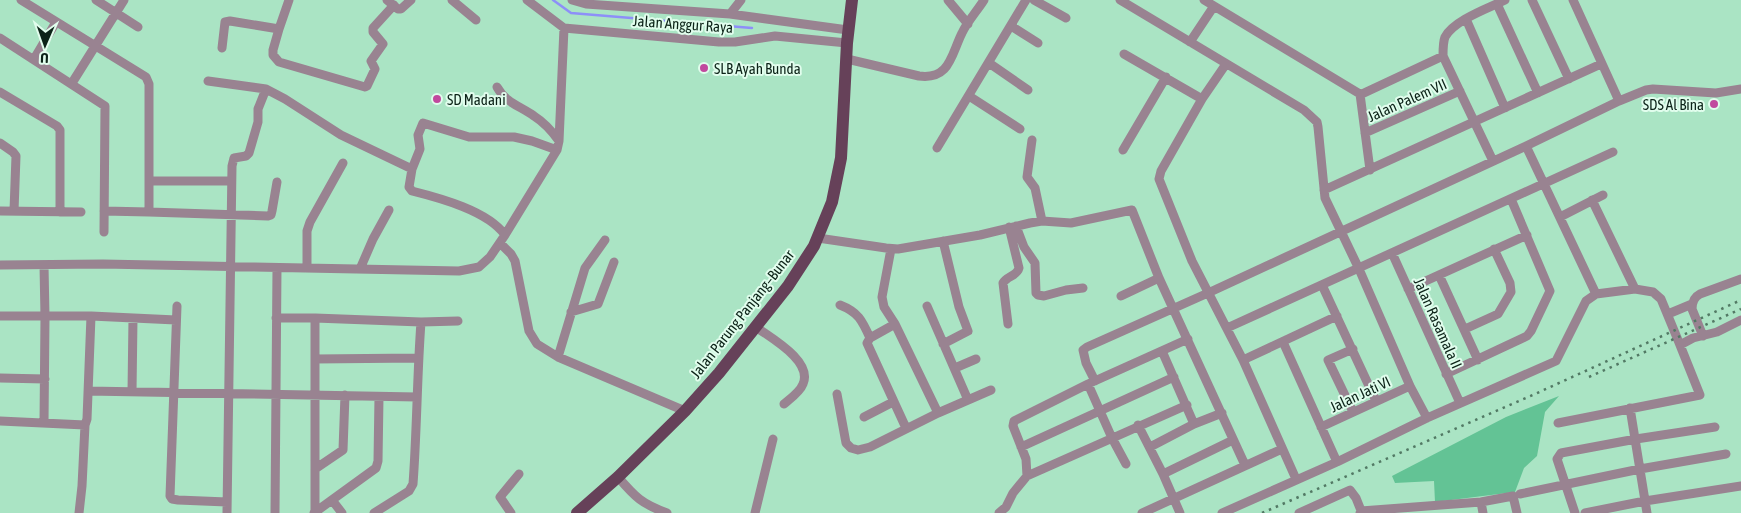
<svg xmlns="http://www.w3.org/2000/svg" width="1741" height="513" font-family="'Asap Condensed',sans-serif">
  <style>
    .green { fill: #63c395 }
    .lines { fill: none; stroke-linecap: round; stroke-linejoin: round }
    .stream { stroke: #8d8ff8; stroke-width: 2.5 }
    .street { stroke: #998391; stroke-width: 9 }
    .primary { stroke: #664159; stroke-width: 12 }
    .rail { stroke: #527964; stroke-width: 2.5; stroke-dasharray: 2.5 5; stroke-linecap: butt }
    .poi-dot { fill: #c1499e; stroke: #e1fded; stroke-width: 2 }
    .labels { text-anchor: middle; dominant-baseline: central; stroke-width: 4; stroke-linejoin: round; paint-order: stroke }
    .street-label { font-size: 15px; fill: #0c2318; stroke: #e1fded }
    .poi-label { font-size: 15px; fill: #0c2318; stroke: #e1fded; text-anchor: start }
  </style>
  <rect width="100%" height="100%" fill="#aae4c4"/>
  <path class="green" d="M1559 396 1545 412 1537 456 1524 468 1515 492 1435 502 1434 481 1395 483 1392 476 1506 417Z"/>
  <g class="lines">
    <path class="stream" d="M553 0 571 13 752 28"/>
    <path class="street" d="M21 0 146 77 149 84V212L104 211
      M96 0 138 27
      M387 0 398 9H401L411 0
      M452 0 476 20
      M527 0 564 28 719 42H735L775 36 847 43
      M572 0 586 4 730 14 848 30
      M948 0 968 24
      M1034 0 1066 18
      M1120 0 1304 110 1317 122 1318 127 1325 198 1359 269 1410 386 1427 418
      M1204 0 1360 94 1364 93 1443 56
      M1532 0 1569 79
      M1573 0 1619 101
      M1497 4 1538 93
      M730 14 741 0
      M1466 19 1505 108
      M1011 26 1038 43
      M279 29 273 50V55L279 62 365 87 367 86 375 69 371 61 383 44 373 32V28L394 5
      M0 38 105 106 104 232
      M1190 42 1214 6
      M222 48 225 22 230 21 279 29 289 0
      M1124 54 1202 99
      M34 59 56 22
      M847 59 919 76C950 80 951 55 962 33 967 22 977 11 984 0
      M989 63 1028 90
      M1226 64 1202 99 1161 171 1159 179 1192 261 1243 360 1296 479
      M208 81 266 89 285 99 341 135 412 169 409 187 412 191C440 198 488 211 505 235
      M72 83 124 0
      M497 87C506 103 520 106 534 116 545 123 552 131 559 141
      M0 92 57 126 60 130V212
      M1360 94 1370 170
      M969 96 1020 129
      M1365 133 1460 91
      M1032 140 1027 177 1035 188 1042 221
      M0 143 13 152 16 156 14 211
      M1526 146 1596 294
      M937 148 1026 0
      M1123 150 1166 77
      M1493 161 1443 56C1443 50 1443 42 1445 37 1454 20 1489 8 1505 0
      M412 169 420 149 418 135 423 123 469 137H514L532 141 557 150
      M149 181H231
      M1324 190 1601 64
      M1592 200 1635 289
      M0 211 81 212
      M149 212 268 216 271 215 272 211 277 182
      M1560 217 1603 195
      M1016 226 1024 247 1035 263 1036 293 1038 295 1044 296 1066 290 1083 288
      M818 238 886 248 898 249 980 235 1030 223 1042 221 1071 223 1132 210 1159 278 1245 465
      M943 241 959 307 968 331 943 344
      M500 243 511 254 515 261 529 331 537 344 558 357 685 411
      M891 249 882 297 884 307 895 324 938 413
      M1392 253 1460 403
      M0 265 103 264 459 271 479 267 490 257 505 235 557 150 559 141 564 28
      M44 265 45 317 44 423
      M307 268V231L310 222 343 163
      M360 269 373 239 389 210
      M1439 275 1478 360
      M1322 285 1376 401
      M1408 289 1527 235
      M1121 296 1159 278
      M840 305C858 312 862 320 870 338
      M177 306 170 496 172 499 178 500 227 502
      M927 306 968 400
      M571 312 598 304 614 262
      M1668 314 1692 304
      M0 316H91L176 320
      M276 318H315V512
      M315 318 421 322C417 376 417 430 413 484L409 491 374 513
      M421 322 458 321
      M895 324 870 338 867 343 906 428
      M1008 324 1003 283C1007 276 1017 276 1019 268L1009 227
      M756 327C771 338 813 361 803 384 800 392 790 399 784 404
      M1227 328 1613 152
      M1465 329 1498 314 1511 292 1510 283 1494 249
      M1703 336 1692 309C1692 302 1694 297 1700 294L1741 279
      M1283 342 1337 462
      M1353 349 1328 360 1353 412
      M1162 351 1194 424
      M558 357 585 268 605 240
      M315 359 418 358
      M1243 360 1337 316
      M955 368 976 359
      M1446 374 1527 336 1531 331 1550 291 1511 199
      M0 378 45 379
      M1095 381 1086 363 1083 350 1087 347 1208 293 1526 146 1619 101 1646 90 1653 89 1716 93 1741 89
      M1088 384 1112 438 1126 464
      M88 391 417 397
      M132 392 133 318
      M837 394 846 443 851 448 858 450 870 447 938 413 991 390
      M1630 408 1647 513
      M864 417 893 402
      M0 421 85 425
      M1558 423 1700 395 1680 345
      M1138 425 1163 474 1180 513
      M1321 427 1410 386
      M1021 447 1174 377
      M1150 447 1194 424 1222 413
      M315 469 343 450 345 395
      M1163 474 1233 440
      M1027 476 1187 405
      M618 477C635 497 642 504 667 513
      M1520 494 1640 469 1726 454
      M332 500 342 513
      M1481 502 1483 513
      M79 513 82 486 85 425 87 419 91 316
      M227 513 232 166 234 158 246 156 249 153 258 122V109L266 89
      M275 513 277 268
      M314 513 376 468 378 461 379 397
      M511 513 500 497 519 474
      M755 513 773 439
      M999 513 1006 507 1013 493 1027 476 1026 459 1013 426 1014 421 1088 384 1188 339
      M1142 513 1282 449
      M1222 513 1337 462 1427 418 1556 361 1586 301 1596 294 1635 289 1653 292 1661 299 1680 345 1693 338 1717 332 1741 320
      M1299 513 1350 490 1356 498 1362 513
      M1360 513 1361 511 1481 502 1513 496 1517 513
      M1575 513 1557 459 1561 453 1636 439 1715 427
      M1585 513 1645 501 1741 486"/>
    <path class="primary" d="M577 513 618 477 685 411 719 373 788 286 814 246 832 202 841 158 847 43 852 0"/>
    <path class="rail" d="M1589 377 1741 309
      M1262 513 1535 394 1741 300"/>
  </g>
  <g class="poi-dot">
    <circle cx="704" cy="68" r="5"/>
    <circle cx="437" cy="99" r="5"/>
    <circle cx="1714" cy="104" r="5"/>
  </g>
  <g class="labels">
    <g class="street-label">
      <text transform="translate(683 24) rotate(4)">Jalan Anggur Raya</text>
      <text transform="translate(1407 100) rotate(-24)">Jalan Palem VII</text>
      <text transform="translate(742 314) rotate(-52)">Jalan Parung Panjang–Bunar</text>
      <text transform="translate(1438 323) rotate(66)">Jalan Rasamala II</text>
      <text transform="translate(1360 394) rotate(-25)">Jalan Jati VI</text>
    </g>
    <g class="poi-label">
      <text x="714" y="68">SLB Ayah Bunda</text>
      <text x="447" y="99">SD Madani</text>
      <text x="1704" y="104" text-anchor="end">SDS Al Bina</text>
    </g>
  </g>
  <g transform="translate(45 45) rotate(182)" stroke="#e1fded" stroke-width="4" paint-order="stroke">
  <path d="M0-4L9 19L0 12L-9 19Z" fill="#0c2318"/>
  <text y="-8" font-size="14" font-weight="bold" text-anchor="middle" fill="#0c2318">U</text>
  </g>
</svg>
